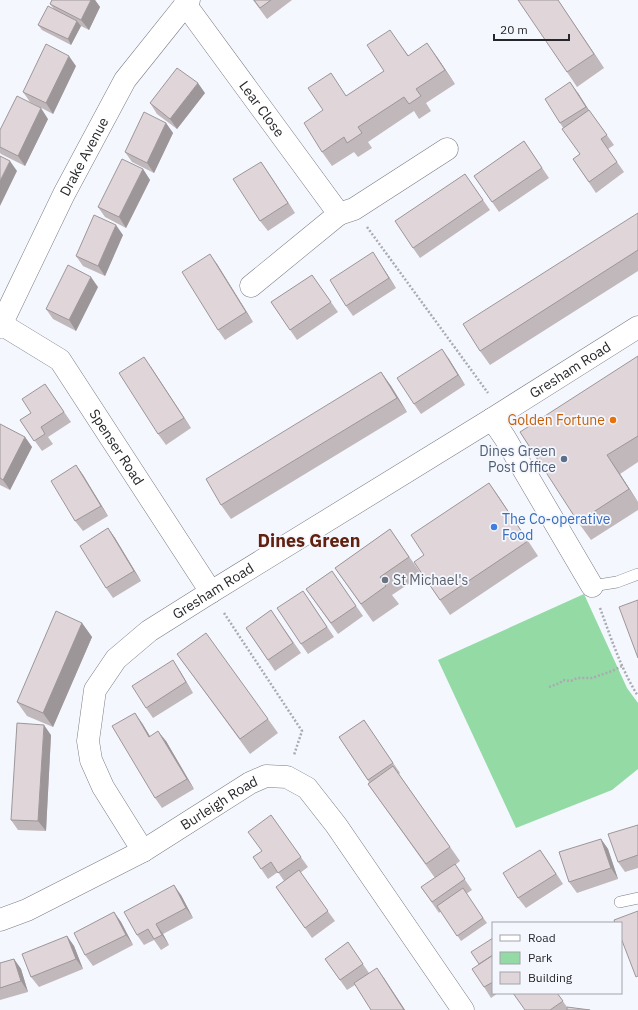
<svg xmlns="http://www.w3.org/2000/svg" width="638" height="1010" font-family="'IBM Plex Sans',sans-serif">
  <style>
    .green { fill: #94daa5 }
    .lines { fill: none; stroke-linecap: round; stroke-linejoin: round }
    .lane-casing { stroke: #7a7c84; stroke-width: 12 }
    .street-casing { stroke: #7a7c84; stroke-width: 23 }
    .path { stroke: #a9abb1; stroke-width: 2.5; stroke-dasharray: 2 2; stroke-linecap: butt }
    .lane { stroke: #fff; stroke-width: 11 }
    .street { stroke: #fff; stroke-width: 22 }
    .wall { fill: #c1b8bb }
    .shaded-wall { fill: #9d9699 }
    .building { fill: #e0d6da; stroke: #9d9699 }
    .food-dot { fill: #e8710a; stroke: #f5f7fe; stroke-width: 1.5 }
    .service-dot { fill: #5c6f8a; stroke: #f5f7fe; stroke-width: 1.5 }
    .shop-dot { fill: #3f7fe0; stroke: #f5f7fe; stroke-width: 1.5 }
    .worship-dot { fill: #6b7280; stroke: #f5f7fe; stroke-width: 1.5 }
    .labels { text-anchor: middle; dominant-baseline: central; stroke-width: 3.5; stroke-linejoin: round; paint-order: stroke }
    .street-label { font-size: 14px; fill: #26272a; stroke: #f5f7fe }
    .food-label { font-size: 14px; fill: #c56008; stroke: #f5f7fe; text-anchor: end }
    .service-label { font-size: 14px; fill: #4e5e75; stroke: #f5f7fe; text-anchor: end }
    .shop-label { font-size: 14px; fill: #366cbe; stroke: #f5f7fe; text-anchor: start }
    .worship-label { font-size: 14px; fill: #5b616d; stroke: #f5f7fe; text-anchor: start }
    .district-label { font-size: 18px; font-weight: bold; fill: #62200e; stroke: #f5f7fe }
  </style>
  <rect width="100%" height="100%" fill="#f5f7fe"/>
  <path class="green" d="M584 594 627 688 638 703V769L612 790 516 828 438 660Z"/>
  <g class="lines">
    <defs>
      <path id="lane" d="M592 586 617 582 638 574
        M620 902 638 898"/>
      <g id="street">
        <path id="s1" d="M185 4 339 214 251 286"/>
        <path d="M339 214 354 209 447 149"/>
        <path id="s2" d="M1 324 60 360 211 592"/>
        <path id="s3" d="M0 327 64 194 125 80 189 0"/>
        <path d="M492 419 505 438 592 586"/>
        <path id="s4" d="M143 851 103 787 91 760 88 741 95 690 116 659 149 631 211 592 492 419 638 327"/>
        <path id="s5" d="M0 920 27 910 143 851 250 783 266 776 287 777 307 788 336 825 463 1010"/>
      </g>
    </defs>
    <use href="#lane" class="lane-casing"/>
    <use href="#street" class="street-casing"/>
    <path class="path" d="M367 227 488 393
      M600 608C611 638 621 669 638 696
      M224 613 302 731 294 755
      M549 687 560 683 563 680 571 681 577 678H592L612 671 622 666"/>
    <use href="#lane" class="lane"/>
    <use href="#street" class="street"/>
  </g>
  <path class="wall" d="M52 0H95L100 7 89 30 81 26 71 45 42 30 38 25 54 9 50 4Z
    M253 0H292L267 19Z
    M558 0 604 68 577 87 567 72Z
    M400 44 408 55 437 57 455 84 426 103 431 111 419 119 414 111 368 142 372 148 358 157 354 152 332 166 322 152 323 110 341 88 346 96 384 71Z
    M76 66 53 114 30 102 23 92Z
    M205 93 177 129 157 114 150 103Z
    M578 93 589 110 614 145 608 149 624 172 596 193 573 159 580 154 560 123Z
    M48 119 25 166 1 154 0 153V130Z
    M166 123 173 133 154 173 132 162 125 152Z
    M524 141 549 178 499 212 474 176Z
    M261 162 295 213 268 231 260 221Z
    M143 169 150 180 126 228 105 217 98 207Z
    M465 174 490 210 420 258 413 248Z
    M638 213V271L490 365 480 351Z
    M123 235 105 276 83 266 76 256Z
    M380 263 396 288 353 316 346 306Z
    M217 264 253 322 225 340 218 330Z
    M312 275 338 312 297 340 271 302Z
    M98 287 76 331 53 319 46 309Z
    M638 356V462L620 474 638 502V510L591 540 578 522Z
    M449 359 465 385 421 414 414 404Z
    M151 367 191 428 166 445 158 434Z
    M381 372 391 386 407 412 231 519 221 505Z
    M45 384 71 422 48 437 53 444 42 451 20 420 31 413Z
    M0 424 25 437 32 447 10 490 0 485Z
    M76 465 83 475 108 516 83 531 75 521Z
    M489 483 538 556 450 615 414 562 424 555Z
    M108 528 115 538 141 581 113 598 106 588Z
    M390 529 422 575 392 595 399 604 373 622 335 568Z
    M332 571 363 616 338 634 306 589Z
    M310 601 334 637 308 654 301 644Z
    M271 610 301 653 275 671 246 628Z
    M82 623 92 637 53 727 27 716 17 702Z
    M177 654 268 719 278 733 250 754Z
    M180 671 193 693 153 718 146 708Z
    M364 720 400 773 399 774 460 861 455 865 472 890 466 894 487 923 461 941 441 911 439 913 421 887 435 878 368 784 369 782 339 737Z
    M142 723 150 736 166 741 194 789 162 808 155 798Z
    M51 735 46 831 18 830 11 820Z
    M271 815 308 867 300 873 335 921 312 938 276 887 284 881 278 872 268 879 253 857 262 851Z
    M638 825V868L625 872 618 862Z
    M601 839 608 849 618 879 577 893 569 882Z
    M540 850 563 884 526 908 518 898Z
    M181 895 193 918 163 934 169 945 161 950 154 940 144 945 137 935Z
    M114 912 121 922 133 945 93 966 85 955Z
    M67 936 74 946 83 969 39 987 31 977Z
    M493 938V993H498L491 998 484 987 479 964Z
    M348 942 369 973 384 978 405 1010H371L355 985 347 990 325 959Z
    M14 959 21 969 28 992 0 1000V963Z
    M557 993 567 1007 590 1010H525Z"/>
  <path class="shaded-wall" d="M91 0H95L100 7 89 30 81 20Z
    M558 0 604 68 594 54Z
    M77 21 81 26 71 45 68 39Z
    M427 43 437 57 455 84 445 70Z
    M69 56 76 66 53 114 46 103Z
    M570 82 578 93 593 117 586 107Z
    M198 83 205 93 177 129 170 119Z
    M41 108 48 119 25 166 18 156Z
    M166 123 173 133 154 173 147 163Z
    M10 161 17 171 0 206V181Z
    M261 162 268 172 295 213 288 203Z
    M143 169 150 180 126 228 119 217Z
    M116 225 123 235 105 276 98 266Z
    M373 252 380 263 396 288 389 278Z
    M210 254 217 264 253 322 246 312Z
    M91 277 98 287 76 331 69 320Z
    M442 349 449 359 465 385 458 375Z
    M144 357 151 367 191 428 184 418Z
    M381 372 391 386 407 412 397 398Z
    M25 437 32 447 10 490 3 480Z
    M607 455 620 474 638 502 629 489Z
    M76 465 83 475 108 516 101 506Z
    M489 483 499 497 538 556 528 541Z
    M108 528 115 538 141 581 134 571Z
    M82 623 92 637 53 727 43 713Z
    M173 660 180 671 193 693 186 682Z
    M135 713 142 723 156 747 149 737Z
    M44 725 51 735 46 831 38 821Z
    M158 731 166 741 194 789 187 779Z
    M601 839 608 849 618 879 611 868Z
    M540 850 547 860 563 884 556 874Z
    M174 885 181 895 193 918 186 908Z
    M114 912 121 922 133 945 126 935Z
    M156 924 163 934 169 945 162 935Z
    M67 936 74 946 83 969 76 959Z
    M14 959 21 969 28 992 21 981Z
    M377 968 384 978 405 1010H404Z"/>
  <path class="building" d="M52 0H91L81 20 50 4Z
    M254 0H271L260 8Z
    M518 0H558L594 54 567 72Z
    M48 6 77 21 68 39 38 25Z
    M390 30 408 56 427 43 445 70 416 89 421 96 409 104 404 97 358 127 362 133 347 143 344 137 322 152 304 123 323 110 308 88 331 73 346 96 384 71 367 45Z
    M46 44 69 56 46 103 23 92Z
    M177 68 198 83 170 119 150 103Z
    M570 82 586 107 560 123 545 99Z
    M17 96 41 108 18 156 0 147V130Z
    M589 110 607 135 601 139 617 162 589 182 573 159 580 154 562 129Z
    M144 112 166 123 147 163 125 152Z
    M524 141 542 168 492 202 474 176Z
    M0 156 10 161 0 181Z
    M122 159 143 169 119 217 98 207Z
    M261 162 288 203 260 221 233 179Z
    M465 174 483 200 413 248 395 221Z
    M638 213V250L480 351 463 324Z
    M94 215 116 225 98 266 76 256Z
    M373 252 389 278 346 306 330 280Z
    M210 254 246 312 218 330 182 272Z
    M68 265 91 277 69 320 46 309Z
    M312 275 331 302 290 330 271 302Z
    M442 349 458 375 414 404 397 378Z
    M638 356V436L607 455 629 489 578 522 520 432Z
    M144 357 184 418 158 434 119 373Z
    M381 372 397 398 221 505 206 479Z
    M45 384 64 412 41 427 45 434 34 441 20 420 31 413 22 399Z
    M0 424 25 437 3 480 0 478Z
    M76 465 101 506 75 521 51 481Z
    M489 483 528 541 440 600 414 562 424 555 411 535Z
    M108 528 134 571 106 588 80 546Z
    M390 529 409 557 380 577 386 586 361 604 335 568Z
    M332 571 356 606 331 623 306 589Z
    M303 591 327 627 301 644 277 608Z
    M638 600V658L619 607Z
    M271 610 293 643 268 660 246 628Z
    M56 611 82 623 43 713 17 702Z
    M206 633 268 719 240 739 177 654Z
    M173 660 186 682 146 708 132 686Z
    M135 713 149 737 158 731 187 779 155 798 112 726Z
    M364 720 393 763 368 780 339 737Z
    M17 723 44 725 38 821 11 820Z
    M393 766 450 847 426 864 368 784Z
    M271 815 301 857 278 873 271 862 261 869 253 857 262 851 248 832Z
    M638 825V855L618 862 608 834Z
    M601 839 611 868 569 882 559 852Z
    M540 850 556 874 518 898 503 873Z
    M455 864 465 879 432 902 421 887Z
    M299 870 328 911 305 928 276 887Z
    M174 885 186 908 156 924 162 935 154 939 148 929 137 935 124 912Z
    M463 888 483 918 457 936 437 906Z
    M638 911V976L636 977 621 938V923H615L614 920Z
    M114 912 126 935 85 955 74 933Z
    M67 936 76 959 31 977 22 954Z
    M493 938V955L479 964 471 952Z
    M348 942 363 964 340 980 325 959Z
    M493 955V982L484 987 472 969Z
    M14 959 21 981 0 988V963Z
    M377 968 404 1010H371L354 983Z
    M513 993H557L563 1001 550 1010H525Z
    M567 1007 590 1010H567Z"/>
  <circle class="food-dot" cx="613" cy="420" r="4"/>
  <circle class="service-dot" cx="564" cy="459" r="4"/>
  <circle class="shop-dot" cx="494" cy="527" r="4"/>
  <circle class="worship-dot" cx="385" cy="580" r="4"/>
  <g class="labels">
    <g class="street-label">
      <text stroke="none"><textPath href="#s1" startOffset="130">Lear Close</textPath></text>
      <text stroke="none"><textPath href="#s3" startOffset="190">Drake Avenue</textPath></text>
      <text stroke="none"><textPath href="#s4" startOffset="752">Gresham Road</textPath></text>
      <text stroke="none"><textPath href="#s2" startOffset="173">Spenser Road</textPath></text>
      <text stroke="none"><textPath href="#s4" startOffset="332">Gresham Road</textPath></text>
      <text stroke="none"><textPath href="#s5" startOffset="249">Burleigh Road</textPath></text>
    </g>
    <g class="food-label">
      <text x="605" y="420">Golden Fortune</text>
    </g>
    <g class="service-label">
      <text x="556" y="451">Dines Green<tspan x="556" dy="16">Post Office</tspan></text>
    </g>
    <g class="shop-label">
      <text x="502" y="519">The Co-operative<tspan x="502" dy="16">Food</tspan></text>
    </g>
    <g class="worship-label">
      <text x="393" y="580">St Michael's</text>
    </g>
    <g class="district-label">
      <text x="309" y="540">Dines Green</text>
    </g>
  </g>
  <rect x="492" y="922" width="130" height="72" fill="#f5f7fe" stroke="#a2a4a9"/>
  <rect x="500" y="935" width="20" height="6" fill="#ffffff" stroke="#a2a4a9"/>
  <text x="528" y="942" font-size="12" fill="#26272a">Road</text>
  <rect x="500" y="952" width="20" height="12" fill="#94daa5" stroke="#a2a4a9"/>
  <text x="528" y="962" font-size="12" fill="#26272a">Park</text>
  <rect x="500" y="972" width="20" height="12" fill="#e0d6da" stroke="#a2a4a9"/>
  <text x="528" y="982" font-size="12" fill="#26272a">Building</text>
  <path d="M494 34v6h75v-6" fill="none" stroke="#26272a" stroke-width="2"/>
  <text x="500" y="34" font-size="12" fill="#26272a" stroke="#f5f7fe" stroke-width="3" paint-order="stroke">20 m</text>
</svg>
